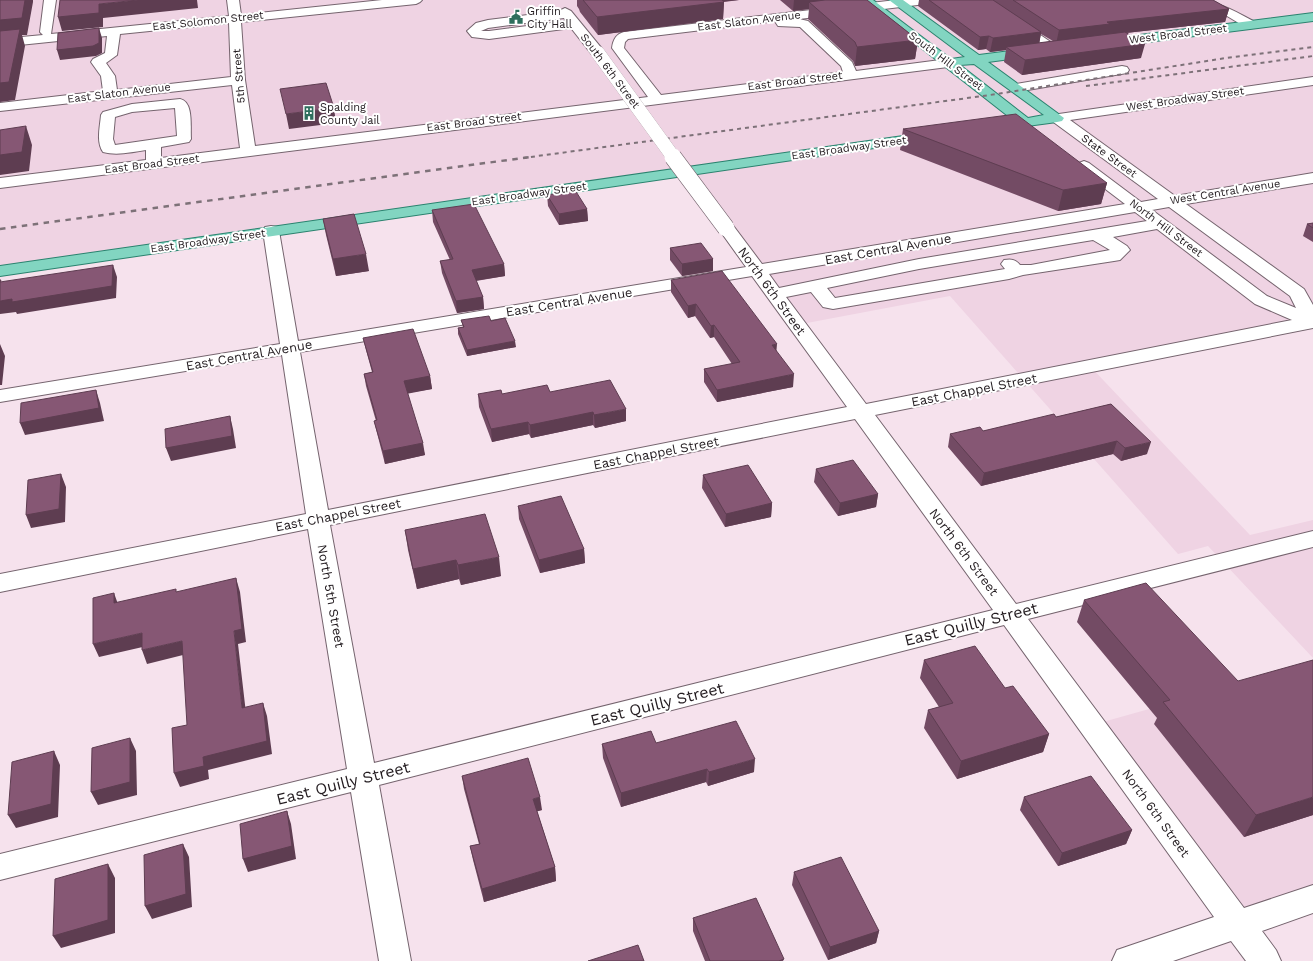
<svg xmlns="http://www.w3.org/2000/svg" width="1313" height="961" font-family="'Work Sans',sans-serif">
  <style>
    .built { fill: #efd3e3 }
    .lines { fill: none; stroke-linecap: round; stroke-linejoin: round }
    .minor-casing { stroke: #75646e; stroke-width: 2 }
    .major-casing { stroke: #2a826e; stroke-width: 2 }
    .minor { fill: #fff; fill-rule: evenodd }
    .major { fill: #82d5c1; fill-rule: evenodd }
    .rail-far1 { stroke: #7d7178; stroke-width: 2; stroke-dasharray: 4 4; stroke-linecap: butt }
    .rail { stroke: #7d7178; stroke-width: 2.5; stroke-dasharray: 5.5 5.5; stroke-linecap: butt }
    .minor-bridge-far1-casing { stroke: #75646e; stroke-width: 14; stroke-linecap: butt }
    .minor-bridge-casing { stroke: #75646e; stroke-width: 18; stroke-linecap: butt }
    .minor-bridge-far1 { stroke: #fff; stroke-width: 14 }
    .minor-bridge { stroke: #fff; stroke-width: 17 }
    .wall { fill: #734b64; fill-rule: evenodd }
    .shaded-wall { fill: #5e3d51 }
    .building { fill: #865774; stroke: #5e3d51 }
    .labels { text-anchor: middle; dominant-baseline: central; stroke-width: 4; stroke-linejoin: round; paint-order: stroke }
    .far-poi-label { font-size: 11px; fill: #221b1f; stroke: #fff; text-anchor: start }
    .far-street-label { font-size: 11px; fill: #221b1f; stroke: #fff }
    .street-label { font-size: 13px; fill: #221b1f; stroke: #fff }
    .near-street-label { font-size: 16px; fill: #221b1f; stroke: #fff }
  </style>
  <rect width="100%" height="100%" fill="#f6e2ed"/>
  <path class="built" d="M0 0H1313V321L1087 363 1250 535 1313 520V658L1208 546 1178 554 950 296 791 326 680 172 0 270Z
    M1313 663V893L1225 922 1085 727Z"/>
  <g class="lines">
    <defs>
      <path id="minor" d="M44 0H56L51 34 229 16 227 0H239L241 15 382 0H422L420 2 416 4 241 22 245 80 255 146 648 97 612 48C613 40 616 34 624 32L896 0H932L930 2 926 4 799 19 808 21 852 62 856 71 948 59 953 60 955 63 953 66 948 67 0 188V178L146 160V150C132 152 117 156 103 152 96 142 100 127 101 115L103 112 132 104 180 99C194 102 190 127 191 139L189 142 161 147V158L240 148 232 85 0 111V103L103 91 101 76 91 62 93 59 105 53 107 36 0 47V39L43 35 40 32ZM777 21 776 23 778 26 800 27 841 66 843 72 661 95 624 48 625 42 628 39ZM229 23 231 77 117 90 115 76 106 63 117 55 120 34ZM175 108 177 136 115 145 113 139 115 117 132 112Z
        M975 0H989L1061 49 1060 52H1050Z
        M1192 0C1216 0 1235 11 1255 22L1257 25 1255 28H1247L1222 13 1212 12 1194 2Z
        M565 8 571 11 603 50 604 53 603 56H593L571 28 489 39 472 37 467 31 476 23 488 20 559 11ZM564 18 566 21 489 31H481L488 28Z
        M1122 66 1127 67 1129 70 1127 73 1016 92 1011 91 1009 88 1011 85 1016 84Z
        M1313 77V85L1070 120 1175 196 1313 173V183L1186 204 1304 289 1313 305V328L875 415 1016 604 1313 531V547L1028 619 1244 908 1313 885V913L1262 931 1276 950 1281 961H1246L1231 941 1173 961H1112L1117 950 1214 917 1004 625 379 785 411 961H379L351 792 0 880V854L347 769 308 529 0 592V574L306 514 282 355 0 402V390L280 344 263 231 265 227 271 226 277 227 279 231 298 341 746 267 718 228 720 224 726 223 732 224 762 264 1125 204 1079 169 1076 166 1079 163 1084 161 1089 163 1141 202 1158 199 1052 121 1050 118 1052 115ZM1169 207 1290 296 1296 308 1267 296 1152 210ZM1135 212 1147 221 919 259 779 288 769 274ZM1157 229 1255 304 1292 320 866 404 786 297 811 292 823 307 833 309 1009 279 1023 275 1114 261 1120 260 1130 250 1127 246 1113 237ZM1093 240 1110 250 1031 265H1020C1015 259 1011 259 1004 260L1001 264 1005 269 835 298 827 288 919 269ZM752 276 847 407 328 510 300 352ZM855 419 993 610 374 763 330 525Z"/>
      <path id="major" d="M860 0H873L951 59 965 57 889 0H903L979 55 1034 48 1039 49 1040 52 1039 55 1034 56 988 62 1064 118 1062 121 1057 122 997 130 992 129 990 126 992 123 1013 120ZM974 64 1044 115 1028 118 960 65Z
        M1313 13V21L1108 47 1104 46 1102 43 1104 40 1108 39Z
        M931 132 936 133 938 136 936 139 0 276V266Z"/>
    </defs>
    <use href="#minor" class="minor-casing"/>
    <use href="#major" class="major-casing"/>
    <use href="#minor" class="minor"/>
    <use href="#major" class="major"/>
    <path class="rail-far1" d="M1086 86 1313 56
      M523 158 990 95 1226 58 1313 47"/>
    <path class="rail" d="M0 229 530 157"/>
    <defs>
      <path id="minor-bridge-far1" d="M598 53 674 158"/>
      <path id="minor-bridge" d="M673 157 726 228"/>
    </defs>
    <use href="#minor-bridge-far1" class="minor-bridge-far1-casing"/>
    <use href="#minor-bridge" class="minor-bridge-casing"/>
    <use href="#minor-bridge-far1" class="minor-bridge-far1"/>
    <use href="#minor-bridge" class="minor-bridge"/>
  </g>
  <path class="wall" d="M577 0H739L724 2 723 19 598 35 580 12 579 9 577 6Z
    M780 0H867L918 40 915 59 855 66 853 61 808 19 809 9 793 11Z
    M919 0H1213L1229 9 1225 22 1126 33 1141 58 1022 75 1004 62 1006 50 990 52 986 49 978 50 918 6ZM1041 34 1053 41 1039 43Z
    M903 129 1107 183 1101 204 1058 211 900 150Z
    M547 195 587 209 588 221 559 225 548 206Z
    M432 210 504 264 505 276 476 281 483 297 484 309 457 313 442 273 440 261 450 260 433 222Z
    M323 219 369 271 336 276 326 235Z
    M1313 223V242L1303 236 1307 224Z
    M670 248 713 259V271L682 276 670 260Z
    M671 280 776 350 793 387 717 402 704 382V369L732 364 714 337 710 338 695 316 688 318 671 292Z
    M461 320 491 321 516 347 467 356 458 334V328L463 327Z
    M363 338 430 376 432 389 407 393 425 455 385 464 377 433 374 421H376L366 386 364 374 372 372 366 350Z
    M550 392 626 421 595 428 593 425 531 438 529 434 492 442 479 407 478 394H502Z
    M1111 404 1147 454 1121 461 1113 454 981 486 948 447 950 434 983 431 1056 417Z
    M816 469 878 494 876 507 838 516 814 482Z
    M703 475 772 503 771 517 725 527 702 488Z
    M518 506 584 549 585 563 540 573 519 519Z
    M405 530 501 576 461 585 459 579 417 589 408 550Z
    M1084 600 1313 815 1244 837 1154 724 1157 718 1077 622Z
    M924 660 1005 688 1049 734 1043 752 957 779 924 728 928 710 939 707 920 678Z
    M656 743 754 772 708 786 706 782 621 807 603 758 602 744Z
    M462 776 542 810 537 811 555 867 556 881 484 902 473 860 470 846 479 844 464 789Z
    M1024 797 1132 830 1126 844 1058 866 1020 810Z
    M794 872 879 931 876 943 828 960 792 885Z
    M693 918 784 959 783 961H705L693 931Z"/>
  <path class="shaded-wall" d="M25 0H33V2L27 35H22L25 46 15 100 0 102V20Z
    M138 0H197L198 8 103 18V27L62 31 58 17 99 4Z
    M709 0H739L708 3Z
    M794 0H850L809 2V9L793 11Z
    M724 2 723 19 598 35 597 17Z
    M1229 9 1225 22 1107 35 1056 44 1059 30 1107 22Z
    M99 28 102 38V53L96 56 60 60 57 50Z
    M1041 32 1039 46 1006 47V50L990 52 993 38Z
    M989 36 986 49 978 50 980 37Z
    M918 40 915 59 855 66 857 47Z
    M1145 44 1141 58 1022 75 1025 60Z
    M334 108 336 123 289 129 286 114Z
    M26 126 32 145 29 171 0 175V155Z
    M1107 183 1101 204 1058 211 1063 190Z
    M587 209 588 221 559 225V214Z
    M366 254 369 271 336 276 333 259Z
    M713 259V271L682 276V264Z
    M504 264 505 276 473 281 472 270Z
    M113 265 117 277 116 298 17 314 16 312 0 314V301Z
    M483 297 484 309 457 313 456 301Z
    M696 304 695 316 688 318V306Z
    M714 325V337L710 338 711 326Z
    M515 341 516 347 467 356V350Z
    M0 344 5 356 2 385H0Z
    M777 344 776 356 772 345Z
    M794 374 793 387 717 402V390Z
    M430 376 432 389 406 394 404 381Z
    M96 390 100 403 104 421 25 435 20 423Z
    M626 409V421L595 428 594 415Z
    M593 412V425L531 438 530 425Z
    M230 416 233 429 236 448 171 461 166 448Z
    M528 422 529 434 492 442 491 429Z
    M1117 441 1113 454 981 486 984 473Z
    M1151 442 1147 454 1121 461 1125 448Z
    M423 443 425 455 385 464 383 451Z
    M61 474 66 487 65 522 31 528 26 515Z
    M878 494 876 507 838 516 840 503Z
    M772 503 771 517 725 527 726 514Z
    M584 549 585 563 540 573 539 560Z
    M499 557 501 576 461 585 458 565Z
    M456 560 459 579 417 589 413 569Z
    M236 578 240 592 246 642 238 644 247 722 242 708 234 631Z
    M114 593 119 607 114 603Z
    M142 633 147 646 99 657 93 644Z
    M182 641 187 654 147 664 142 650Z
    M263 703 267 716 272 754 208 770 209 779 180 787 174 773 203 757Z
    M1049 734 1043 752 957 779 961 761Z
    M130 738 136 751 137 795 98 805 91 792Z
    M54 751 60 765 58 817 16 828 8 815Z
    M755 759 754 772 708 786 709 772Z
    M707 769 706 782 621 807V793Z
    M540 797 542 810 535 812 533 799Z
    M1313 797V815L1244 837 1256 815Z
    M287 811 291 824 296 859 248 872 243 859Z
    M1132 830 1126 844 1058 866 1062 853Z
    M183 844 189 857 192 907 152 919 145 906Z
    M108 864 115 878V933L61 948 53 936Z
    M555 867 556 881 484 902 482 889Z
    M879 931 876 943 828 960 830 947Z"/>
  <path class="building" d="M0 0H25L22 18 0 20Z
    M60 0H138L99 4V13L58 17Z
    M583 0H722L724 2 597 17Z
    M825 0H867L918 40 857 47 855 42 809 2Z
    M929 0H993L1041 32 993 38 989 36 980 37Z
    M1013 0H1213L1229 9 1107 22 1110 24 1059 30Z
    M99 28V43L93 46 57 50 58 33Z
    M20 29 9 82 0 83V31Z
    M1125 32 1145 44 1025 60 1006 47Z
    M326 83 334 108 286 114 280 89Z
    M1016 114 1107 183 1063 190 903 129Z
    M26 126 22 152 0 155V130Z
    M575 190 587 209 559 214 547 195Z
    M474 204 504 264 472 270 483 297 456 301 440 261 453 259 432 210Z
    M354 214 366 254 333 259 323 219Z
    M1313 223V228L1307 224Z
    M701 243 713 259 682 264 670 248Z
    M113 265 112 286 12 302V299L0 301V280H1L0 282Z
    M722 271 777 344 772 345 794 374 717 390 704 369 740 362 714 325 711 326 696 304 688 306 671 280Z
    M489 316 491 321 505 318 515 341 467 350 458 328 464 327 461 320Z
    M413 329 430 376 404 381 423 443 383 451 374 421 377 420 364 374 373 372 363 338Z
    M610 380 626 409 594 415 593 412 530 425 528 422 491 429 478 394 501 390 502 394 547 385 550 392Z
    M96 390 99 408 20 423 21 403Z
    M1111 404 1151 442 1125 448 1117 441 984 473 950 434 980 427 983 431 1054 414 1056 417Z
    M230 416 232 436 166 448 165 429Z
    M853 460 878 494 840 503 816 469Z
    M748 465 772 503 726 514 703 475Z
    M61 474 59 509 26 515 28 480Z
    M561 496 584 549 539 560 518 506Z
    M485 514 499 557 458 565 456 560 413 569 405 530Z
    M236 578 242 629 234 631 242 708 263 703 267 741 203 757 204 766 174 773 172 728 187 725 182 641 142 650V633L93 644V598L114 593V603L176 589V592Z
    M1146 583 1238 681 1313 660V797L1256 815 1163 702 1170 700 1084 600Z
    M975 646 1005 688 1013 686 1049 734 961 761 928 710 953 703 924 660Z
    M736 721 755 759 709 772 707 769 621 793 602 744 651 731 656 743Z
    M130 738V782L91 792 92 748Z
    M54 751 51 804 8 815 12 762Z
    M528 758 540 797 533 799 555 867 482 889 470 846 480 844 462 776Z
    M1091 776 1132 830 1062 853 1024 797Z
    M287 811 292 846 243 859 240 824Z
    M183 844 186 894 145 906 144 855Z
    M841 857 879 931 830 947 794 872Z
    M108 864V920L53 936 55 879Z
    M756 898 784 959 779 961H710L693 918Z
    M638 945 644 961H588Z"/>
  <defs>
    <symbol id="civic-bare" viewBox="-9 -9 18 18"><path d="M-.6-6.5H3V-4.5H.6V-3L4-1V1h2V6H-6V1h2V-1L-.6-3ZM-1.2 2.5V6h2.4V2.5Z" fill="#2e6e5d" stroke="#fff" stroke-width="2.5" paint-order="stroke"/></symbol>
    <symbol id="building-bare" viewBox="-9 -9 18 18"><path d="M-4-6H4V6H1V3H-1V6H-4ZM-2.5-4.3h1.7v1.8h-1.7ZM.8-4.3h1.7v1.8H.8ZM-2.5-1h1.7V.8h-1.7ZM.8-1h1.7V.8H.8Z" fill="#2e6e5d" stroke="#fff" stroke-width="2.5" paint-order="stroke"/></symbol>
  </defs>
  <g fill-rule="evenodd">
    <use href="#civic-bare" x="506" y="7" width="20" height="20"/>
    <use href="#building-bare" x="299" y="103" width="20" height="20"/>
  </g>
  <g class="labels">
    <g class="far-poi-label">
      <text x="527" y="11">Griffin<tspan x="527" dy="13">City Hall</tspan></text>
      <text x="320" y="107">Spalding<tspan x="320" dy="13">County Jail</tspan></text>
    </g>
    <g class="far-street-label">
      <text transform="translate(208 21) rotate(-6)">East Solomon Street</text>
      <text transform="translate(749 21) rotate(-7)">East Slaton Avenue</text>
      <text transform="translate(1178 34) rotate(-7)">West Broad Street</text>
      <text transform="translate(946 61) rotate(37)">South Hill Street</text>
      <text transform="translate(610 71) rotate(53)">South 6th Street</text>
      <text transform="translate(239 76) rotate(-95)">5th Street</text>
      <text transform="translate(795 81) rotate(-7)">East Broad Street</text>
      <text transform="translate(119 93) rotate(-7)">East Slaton Avenue</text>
      <text transform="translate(1185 99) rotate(-8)">West Broadway Street</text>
      <text transform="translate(474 122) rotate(-7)">East Broad Street</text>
      <text transform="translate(849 148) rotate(-8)">East Broadway Street</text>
      <text transform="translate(1109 156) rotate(36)">State Street</text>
      <text transform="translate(152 164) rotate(-7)">East Broad Street</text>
      <text transform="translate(1225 192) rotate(-9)">West Central Avenue</text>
      <text transform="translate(529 194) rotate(-8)">East Broadway Street</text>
      <text transform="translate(1166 228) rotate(37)">North Hill Street</text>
      <text transform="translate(208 241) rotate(-8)">East Broadway Street</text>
    </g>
    <g class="street-label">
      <text transform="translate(888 249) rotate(-10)">East Central Avenue</text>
      <text transform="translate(772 291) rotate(54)">North 6th Street</text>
      <text transform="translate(569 302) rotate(-9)">East Central Avenue</text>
      <text transform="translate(249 355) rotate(-10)">East Central Avenue</text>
      <text transform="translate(974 390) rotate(-11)">East Chappel Street</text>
      <text transform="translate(656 453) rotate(-11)">East Chappel Street</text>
      <text transform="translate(338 515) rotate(-11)">East Chappel Street</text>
      <text transform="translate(964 552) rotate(53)">North 6th Street</text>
      <text transform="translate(331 596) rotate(80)">North 5th Street</text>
      <text transform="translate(1156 813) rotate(54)">North 6th Street</text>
    </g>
    <g class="near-street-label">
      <text transform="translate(971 624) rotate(-14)">East Quilly Street</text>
      <text transform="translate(657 704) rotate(-14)">East Quilly Street</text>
      <text transform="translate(343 783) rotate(-14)">East Quilly Street</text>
    </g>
  </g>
</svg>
